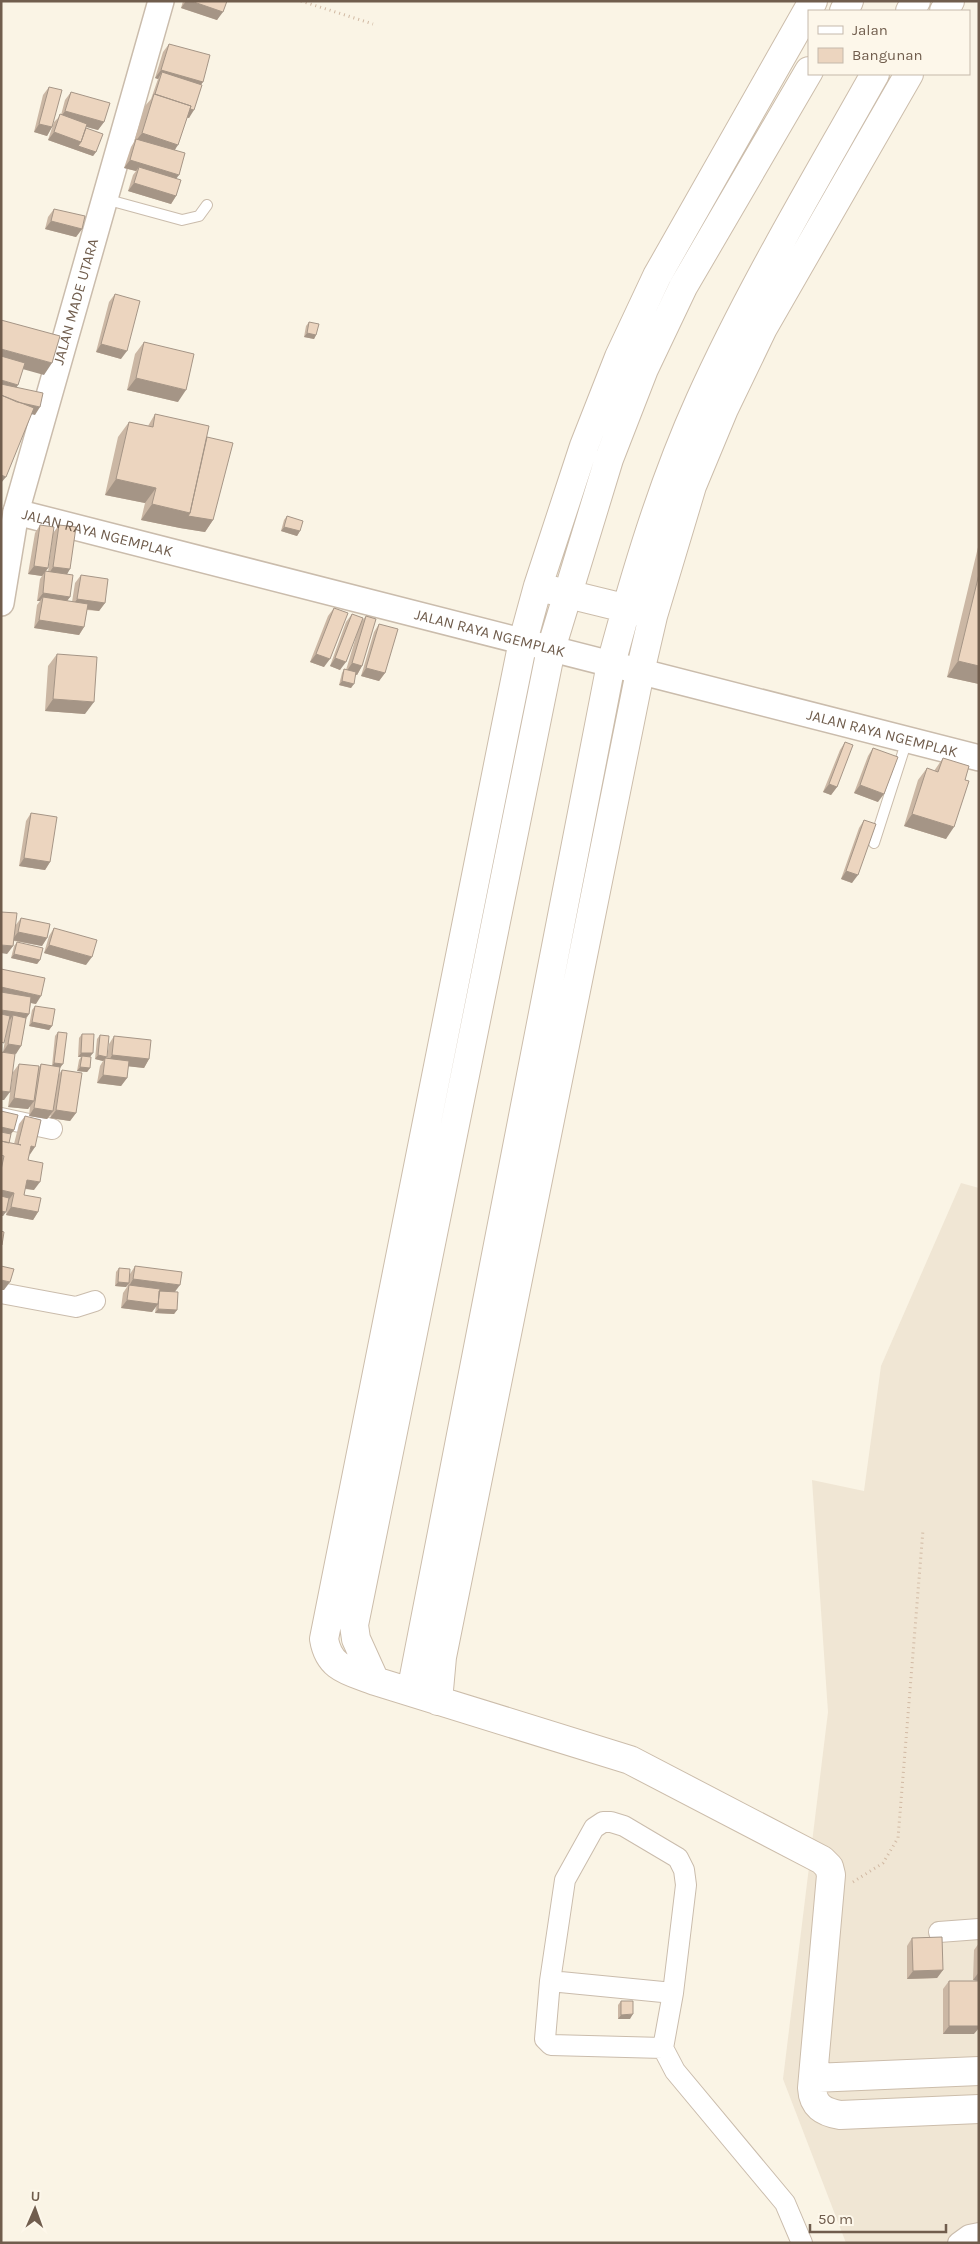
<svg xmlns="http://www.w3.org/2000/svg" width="980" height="2244" font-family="Karla,sans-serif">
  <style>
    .residential { fill: #f0e6d4 }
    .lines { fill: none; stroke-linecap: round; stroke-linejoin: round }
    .service-casing { stroke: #cabcac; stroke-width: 12 }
    .minor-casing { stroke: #cabcac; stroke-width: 22 }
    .tertiary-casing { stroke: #cabcac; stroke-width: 28 }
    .secondary-casing { stroke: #ccbdab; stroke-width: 30 }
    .path { stroke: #d1b9a3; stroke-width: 3; stroke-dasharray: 1 4; stroke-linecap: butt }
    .service { stroke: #fff; stroke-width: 10 }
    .minor { stroke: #fff; stroke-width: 20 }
    .tertiary { stroke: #fff; stroke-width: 25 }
    .secondary { stroke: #fff; stroke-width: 28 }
    .wall { fill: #cbb7a4 }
    .shaded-wall { fill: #a59586 }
    .building { fill: #ecd5bf; stroke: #a59586 }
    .labels { text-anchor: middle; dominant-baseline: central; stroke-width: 4; stroke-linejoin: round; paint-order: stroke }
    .street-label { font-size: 15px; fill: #705d4d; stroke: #fdf7ea }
  </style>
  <rect width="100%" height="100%" fill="#faf4e5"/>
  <path class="residential" d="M961 1183 979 1188V2243H846L783 2079 828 1712 812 1480 864 1491 881 1366Z"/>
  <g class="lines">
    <defs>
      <path id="service" d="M105 199 182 220 199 216 207 205
        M874 843 907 740"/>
      <path id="minor" d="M1 1118 52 1129
        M1 1293 76 1307 95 1301
        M939 1932 979 1929
        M550 1981 673 1993
        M663 2048 551 2045 545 2039 550 1981 565 1880 594 1828 603 1822H611L624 1826 678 1858 684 1870 686 1885 673 1993 663 2048 675 2071 785 2203 802 2243
        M958 2243 969 2235 979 2233"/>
      <g id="tertiary">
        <path id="s1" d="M16 512 979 758"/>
        <path id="s2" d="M1 603 16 512 161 1"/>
      </g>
      <path id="secondary" d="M813 1 657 276 619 357 584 446 538 586 523 641 505 730 324 1639C329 1669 349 1671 375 1681L630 1760 822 1860 829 1867 831 1875 812 2088C813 2106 823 2112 840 2115L979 2109
        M844 11 849 1
        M910 11 916 1
        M944 11 950 1
        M551 590 645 613
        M375 1681 356 1639 354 1625 551 649 609 459 644 369 683 287 809 71
        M411 1692 611 664C635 575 662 484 700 400 751 287 815 181 875 74
        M438 1701 442 1657 640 672 653 616 692 486 724 409 763 328 909 74
        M813 2078 979 2071"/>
    </defs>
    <use href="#service" class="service-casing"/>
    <use href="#minor" class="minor-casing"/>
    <use href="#tertiary" class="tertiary-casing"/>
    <use href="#secondary" class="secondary-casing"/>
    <path class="path" d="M301 1 373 24
      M853 1882 883 1863 898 1838 923 1530"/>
    <use href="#service" class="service"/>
    <use href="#minor" class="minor"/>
    <use href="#tertiary" class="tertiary"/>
    <use href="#secondary" class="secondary"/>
  </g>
  <path class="wall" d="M183 1H227L217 20 181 8Z
    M169 44 203 82 201 84 189 118H187L175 150 176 178V196L171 204 128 191 133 175 136 171 124 168 131 147 134 142 145 106 151 99 158 79 155 78 163 52Z
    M49 87 52 127 47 136 34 132 43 95Z
    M71 92 104 122 98 130 86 127V128L96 152 93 156 48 140 54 122 61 115 65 100Z
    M54 209 82 229 76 237 45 229 48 217Z
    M115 294 121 359 96 352 109 302Z
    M309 322 316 335 314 339 304 337 306 326Z
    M144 342 178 402 127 390 135 354Z
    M155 414 207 437 213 520 205 532 180 528 141 520 145 503 105 495 118 437 129 422 148 426Z
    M287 516 300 531 297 536 281 531 284 520Z
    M40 525 48 568 46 571 48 572 53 533 59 525 67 574 70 597 67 601 72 602 75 583 81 575 105 603 99 611 87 610 84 627 79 635 34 628 37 605 40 601H37L40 579 42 576 28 574 35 533Z
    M979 543V684L947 677Z
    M334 608 324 667 310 662 328 616Z
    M352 614 360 623 366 616 362 666 357 675 356 674 351 688 339 685 342 673 344 669 346 670 359 627 340 670 330 666 346 622Z
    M379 624 385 673 379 681 361 676 374 632Z
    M57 654 85 714 45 711 48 666Z
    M845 742 837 787 831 795 823 792 840 750Z
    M873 748 878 802 854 793 868 756Z
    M943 758 965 780 946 839 904 826 918 780 927 768 934 771Z
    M31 813 50 862 45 870 19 866 26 821Z
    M864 820 852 883 841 879 859 828Z
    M21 918 47 938 42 946 14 941 13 946 7 954 15 926Z
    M54 928 86 965 44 953 49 936Z
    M17 942 40 960 37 964 11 958 14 946Z
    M1 969 36 1004 31 1003 29 1014 26 1019 21 1046 15 1054 4 1100H1V1052H3L6 1035Z
    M35 1006 52 1026 49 1030 29 1026 32 1010Z
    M58 1032 60 1068 59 1074 62 1070 76 1113 70 1121 50 1118 51 1115 47 1119 29 1116 30 1106 28 1109 8 1107 13 1072 19 1064 38 1069 41 1064 52 1066 55 1036Z
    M82 1034 90 1057V1068L87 1072 77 1071 79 1060 81 1057H78L79 1038Z
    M100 1035 106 1058H107L109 1044 114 1036 149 1059 144 1068 128 1066 127 1078 121 1086 97 1083 100 1066 103 1061 95 1059 97 1039Z
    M1 1111 14 1130 11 1134 9 1143 14 1144 19 1124 25 1116 29 1155 28 1160 34 1190 25 1189 24 1195 38 1212 33 1220 6 1215 7 1208 3 1216H1Z
    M135 1266 175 1292 177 1310 174 1314 155 1313 156 1306 152 1312 121 1308 123 1293 127 1287 128 1284 126 1287 115 1286 116 1272 119 1268 130 1274Z
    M912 1938 943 1970 937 1978 907 1979V1946Z
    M979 1943V1981L973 1980 974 1950Z
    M949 1981 974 2034H943V1989Z
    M621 2001 630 2019H618V2005Z"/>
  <path class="shaded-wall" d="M186 1H191L223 12 217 20 181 8Z
    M161 70 203 82 197 90 162 72 158 79 155 78Z
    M154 98 194 110 189 118 150 106Z
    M65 111 104 122 98 130 59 119Z
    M39 124 52 127 47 136 34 132Z
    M54 132 81 142 76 150 48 140Z
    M142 133 178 145 170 157 135 142Z
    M78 146 96 152 93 156 76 150Z
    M130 160 179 175 173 183 139 167 136 171 124 168Z
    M134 183 176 196 171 204 128 191Z
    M51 221 82 229 76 237 45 229Z
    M307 333 316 335 314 339 304 337Z
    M101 344 127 351 121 359 96 352Z
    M1 349 52 363 44 375 1 363Z
    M136 378 186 390 178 402 127 390Z
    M1 380 18 385 13 393 1 390Z
    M1 398 40 407 35 415 1 407Z
    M1 475 6 477 1 483Z
    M116 479 156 488 145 503 105 495Z
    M152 504 190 513 213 520 205 532 180 528 141 520Z
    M284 527 300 531 297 536 281 531Z
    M34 566 48 568 42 576 28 574Z
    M53 567 70 569 65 578 48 575Z
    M43 593 70 597 64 605 43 597 40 601H37Z
    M77 599 105 603 99 611 72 607Z
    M39 620 84 627 79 635 34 628Z
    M316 654 330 659 324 667 310 662Z
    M335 658 346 662 340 670 330 666Z
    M958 661 979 666V684L947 677Z
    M352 663 362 666 357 675 346 672Z
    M366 668 385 673 379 681 361 676Z
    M342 681 354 684 351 688 339 685Z
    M53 699 94 702 85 714 45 711Z
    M829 784 837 787 831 795 823 792Z
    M860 785 884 794 878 802 854 793Z
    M912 814 954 827 946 839 904 826Z
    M24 858 50 862 45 870 19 866Z
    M846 871 858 875 852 883 841 879Z
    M18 932 47 938 42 946 12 940Z
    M1 945 13 946 7 954 1 953Z
    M49 945 92 957 86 965 44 953Z
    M14 954 40 960 37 964 11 958Z
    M1 987 41 996 36 1004 1 997Z
    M1 1010 29 1014 23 1022 13 1015 10 1020 1 1019Z
    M32 1022 52 1026 49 1030 29 1026Z
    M8 1044 21 1046 16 1054 3 1052Z
    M81 1053H93L90 1057 82 1056 81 1057H78Z
    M98 1055 107 1057 103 1061 95 1059Z
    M112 1055 149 1059 144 1068 107 1064Z
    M54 1063 63 1064 60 1068 51 1067Z
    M80 1067 90 1068 87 1072 77 1071Z
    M103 1075 127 1078 121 1086 97 1083Z
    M1 1091 10 1092 4 1100H1Z
    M14 1098 34 1101 28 1109 8 1107Z
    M34 1108 53 1111 47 1119 29 1116Z
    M56 1110 76 1113 70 1121 50 1118Z
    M1 1127 14 1130 8 1138 1 1136Z
    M31 1146 35 1147 29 1156Z
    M27 1180 40 1182 34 1190 22 1188Z
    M1 1190 14 1193 8 1201 1 1200Z
    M11 1207 38 1212 33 1220 6 1215Z
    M1 1211 6 1212 3 1216H1Z
    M133 1279 180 1285 174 1293 129 1286Z
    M1 1280 10 1282 4 1290H1Z
    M118 1282 129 1283 126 1287 115 1286Z
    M127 1300 158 1304 152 1312 121 1308Z
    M158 1309 177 1310 174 1314 155 1313Z
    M943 1970 937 1978 907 1979 913 1971Z
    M979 1972V1981L973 1980Z
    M633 2014 630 2019H618L621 2015Z
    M949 2026H979V2028L974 2034H943Z"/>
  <path class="building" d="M191 1H227L223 12Z
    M169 44 210 55 203 82 161 70Z
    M162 72 202 85 194 110 190 109 191 106 155 94Z
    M49 87 62 90 52 127 39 124Z
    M71 92 110 103 104 122 65 111Z
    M154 94 191 106 178 145 142 133Z
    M60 114 87 124 81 142 54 132Z
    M86 128 103 134 96 152 78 146 81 142Z
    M136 139 185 153 179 175 130 160Z
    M139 167 181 180 176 196 134 183Z
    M54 209 85 216 82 229 51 221Z
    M115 294 140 301 127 351 101 344Z
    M1 320 60 336 52 363 1 349Z
    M309 322 319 324 316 335 307 333Z
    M144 342 194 354 186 390 136 378Z
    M1 356 25 363 18 385 1 380Z
    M1 384 43 393 40 407 17 402 1 395Z
    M1 395 34 408 6 477 1 475Z
    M155 414 209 426 190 513 152 504 156 488 116 479 129 422 153 427Z
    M207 437 233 443 213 520 188 516 190 513Z
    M287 516 303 521 300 531 284 527Z
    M40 525 54 527 48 568 34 566Z
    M59 525 76 527 70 569 53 567Z
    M45 571 73 575 70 597 43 593Z
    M979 574V666L958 661Z
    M81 575 108 579 105 603 77 599Z
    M43 597 88 604 84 627 39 620Z
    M334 608 348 613 330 659 316 654Z
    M352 614 363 618 346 662 335 658Z
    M366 616 376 619 362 666 352 663Z
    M379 624 398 629 385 673 366 668Z
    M57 654 97 657 94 702 53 699Z
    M344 669 356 672 354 684 342 681Z
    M845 742 853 745 837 787 829 784Z
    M873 748 898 757 884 794 860 785Z
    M943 758 969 766 965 780 969 781 954 827 912 814 927 768 938 772Z
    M31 813 57 817 50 862 24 858Z
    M864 820 876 824 858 875 846 871Z
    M1 912 17 913 13 946 1 945Z
    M21 918 50 924 47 938 18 932Z
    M54 928 97 940 92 957 49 945Z
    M17 942 43 948 40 960 14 954Z
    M1 969 45 978 41 996 1 987Z
    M1 992 31 997 29 1014 1 1010Z
    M35 1006 55 1009 52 1026 32 1022Z
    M1 1014 10 1016 4 1043 1 1042Z
    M13 1015 26 1018 21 1046 8 1044Z
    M58 1032 67 1033 63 1064 54 1063Z
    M82 1034H94L93 1053H81Z
    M100 1035 109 1036 107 1057 98 1055Z
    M114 1036 151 1040 149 1059 112 1055Z
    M1 1052 15 1054 10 1092 1 1091Z
    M82 1056 91 1057 90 1068 80 1067Z
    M105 1058 129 1061 127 1078 103 1075Z
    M19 1064 39 1066 34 1101 14 1098Z
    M41 1064 60 1067 53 1111 34 1108Z
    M62 1070 82 1073 76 1113 56 1110Z
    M1 1111 18 1115 14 1130 1 1127Z
    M25 1116 41 1120 35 1147 31 1146 28 1160 43 1163 40 1182 27 1180 24 1195 41 1198 38 1212 11 1207 14 1193 1 1190V1170L4 1156 1 1155V1141L21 1145 18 1144Z
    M1 1132 11 1134 9 1143 1 1141Z
    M1 1196 9 1198 6 1212 1 1211Z
    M1 1231 4 1232 2 1245H1Z
    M1 1266 14 1269 10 1282 1 1280Z
    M135 1266 182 1272 180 1285 133 1279Z
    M119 1268 130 1269 129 1283 118 1282Z
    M129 1285 160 1289 158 1304 127 1300Z
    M159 1291 178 1292 177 1310 158 1309Z
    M942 1937 943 1970 913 1971 912 1938Z
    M949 1981H979V2026H949Z
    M621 2001H633V2014L621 2015Z"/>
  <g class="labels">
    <g class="street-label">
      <text stroke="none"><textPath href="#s2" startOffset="311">JALAN MADE UTARA</textPath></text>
      <text stroke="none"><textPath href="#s1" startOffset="84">JALAN RAYA NGEMPLAK</textPath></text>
      <text stroke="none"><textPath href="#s1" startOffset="489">JALAN RAYA NGEMPLAK</textPath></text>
      <text stroke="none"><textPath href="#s1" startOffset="894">JALAN RAYA NGEMPLAK</textPath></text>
    </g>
  </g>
  <rect width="980" height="2244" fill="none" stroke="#705d4d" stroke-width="5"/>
  <rect x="808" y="10" width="162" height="65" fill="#fdf7ea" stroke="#c5b9ab"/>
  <rect x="818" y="26" width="25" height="8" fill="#ffffff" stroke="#c5b9ab"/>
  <text x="852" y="35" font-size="15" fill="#705d4d">Jalan</text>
  <rect x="818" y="48" width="25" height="15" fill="#ecd5bf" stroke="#c5b9ab"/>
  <text x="852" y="60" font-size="15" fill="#705d4d">Bangunan</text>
  <g transform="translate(35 2209) rotate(2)" stroke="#fdf7ea" stroke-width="4" paint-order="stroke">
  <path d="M0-4L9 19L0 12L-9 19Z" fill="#705d4d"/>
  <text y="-8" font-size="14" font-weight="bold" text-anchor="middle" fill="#705d4d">U</text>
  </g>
  <path d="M810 2224v8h136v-8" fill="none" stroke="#705d4d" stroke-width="2.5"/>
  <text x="818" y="2224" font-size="15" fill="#705d4d" stroke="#fdf7ea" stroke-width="4" paint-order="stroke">50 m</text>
</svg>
